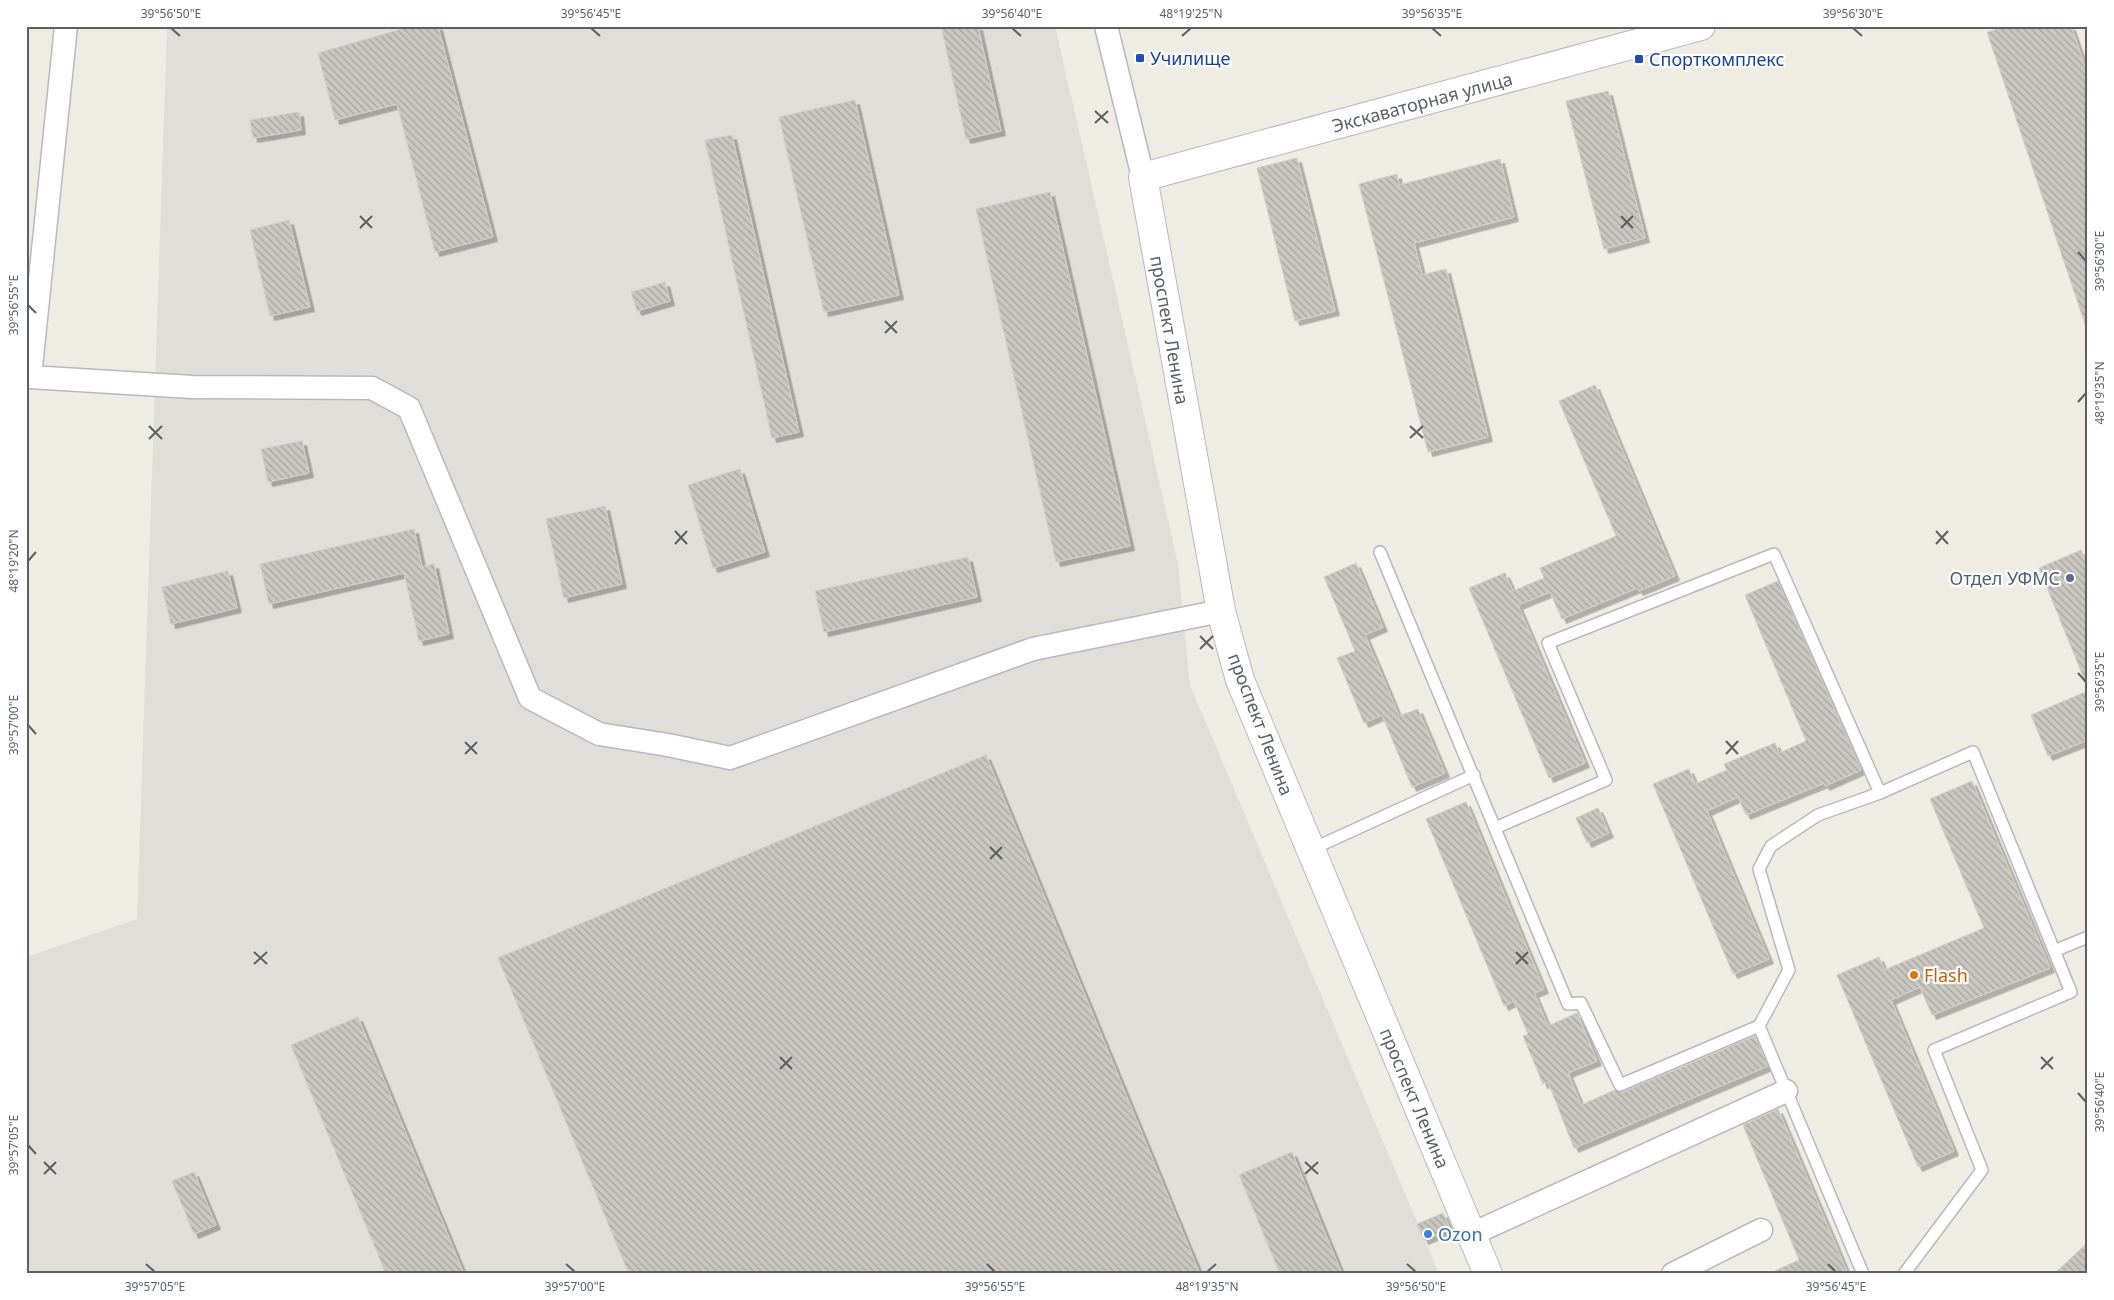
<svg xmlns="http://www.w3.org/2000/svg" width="2114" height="1300" font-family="'Noto Sans',sans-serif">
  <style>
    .industrial { fill: #e0ded8 }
    .building { fill: url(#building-back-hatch); stroke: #d4cec1; filter: url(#shadow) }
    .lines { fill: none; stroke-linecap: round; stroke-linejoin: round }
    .service-casing { stroke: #b6babe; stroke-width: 14 }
    .minor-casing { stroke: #b6babe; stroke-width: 25 }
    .tertiary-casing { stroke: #b6babe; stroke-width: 30 }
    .service { stroke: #fff; stroke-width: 11 }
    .minor { stroke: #fff; stroke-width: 22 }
    .tertiary { stroke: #fff; stroke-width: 28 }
    .ticks { fill: none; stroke: #5b6065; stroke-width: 2 }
    .transit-dot { fill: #1a4fb4; stroke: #fff; stroke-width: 2 }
    .service-dot { fill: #5c6f8a; stroke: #fff; stroke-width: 2 }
    .food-dot { fill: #e8710a; stroke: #fff; stroke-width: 2 }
    .shop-dot { fill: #3f7fe0; stroke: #fff; stroke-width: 2 }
    .labels { text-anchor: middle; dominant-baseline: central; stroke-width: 4.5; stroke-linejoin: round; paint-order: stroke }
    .transit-label { font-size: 18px; fill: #164399; stroke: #fff; text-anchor: start }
    .street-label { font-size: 18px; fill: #5b6065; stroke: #fff }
    .service-label { font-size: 18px; fill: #4e5e75; stroke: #fff; text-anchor: end }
    .food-label { font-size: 18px; fill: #c56008; stroke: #fff; text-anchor: start }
    .shop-label { font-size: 18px; fill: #366cbe; stroke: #fff; text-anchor: start }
    .neatline { fill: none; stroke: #5b6065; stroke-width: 2 }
    .ticks-label { font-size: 12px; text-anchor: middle; fill: #5b6065 }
  </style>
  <defs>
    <pattern id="building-back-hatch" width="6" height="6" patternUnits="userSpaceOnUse" patternTransform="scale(1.25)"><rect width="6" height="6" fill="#cac7c0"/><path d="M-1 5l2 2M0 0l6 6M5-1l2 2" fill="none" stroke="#a7a5a0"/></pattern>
    <filter id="shadow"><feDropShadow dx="4.5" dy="4.5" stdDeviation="0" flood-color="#0004"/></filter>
  </defs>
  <rect width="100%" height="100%" fill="#efece3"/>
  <path class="industrial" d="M167 26H1055L1178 564 1190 685 1439 1274H26V957L137 919Z"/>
  <path class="building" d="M412 26H438L493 237 435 252 397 104 335 120 318 53Z
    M941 26H978L1001 131 966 139Z
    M2010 26H2071L2088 76V323L2085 324 1987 32Z
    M1608 91 1645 238 1604 249 1566 101Z
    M855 100 899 295 824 312 779 117Z
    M299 112 301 130 253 138 250 120Z
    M732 135 799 432 772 438 705 140Z
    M1297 158 1335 311 1295 321 1257 168Z
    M1500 159 1514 217 1414 243 1422 275 1446 269 1488 437 1428 452 1359 184 1397 174 1399 185Z
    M1050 192 1130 546 1056 562 976 209Z
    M289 220 310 307 270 316 250 230Z
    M665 282 670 301 637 311 631 292Z
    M1595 385 1675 576 1639 591 1637 588 1562 619 1550 592 1518 605 1585 763 1549 778 1469 588 1505 573 1513 591 1544 578 1540 568 1616 536 1559 401Z
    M302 441 309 473 268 482 261 449Z
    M740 469 765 552 713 568 688 485Z
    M605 506 622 584 564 598 546 519Z
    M414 529 422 567 434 564 449 634 419 641 404 573 269 604 260 564Z
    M2081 550 2088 566 2087 686 2039 568Z
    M968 557 977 597 824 632 815 591Z
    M1356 563 1383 627 1365 635 1399 716 1418 709 1445 773 1412 787 1382 715 1364 723 1337 658 1355 651 1324 577Z
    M228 571 237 608 171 624 162 587Z
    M1778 581 1861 770 1825 786 1824 783 1746 815 1738 797 1707 811 1769 959 1733 974 1653 784 1689 769 1695 784 1727 770 1724 764 1775 743 1779 753 1806 741 1745 595Z
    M2088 691V740L2048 756 2031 715Z
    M986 755 1200 1274H629L498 958Z
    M1972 781 2050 968 1932 1015 1920 987 1891 1000 1954 1151 1918 1167 1837 975 1879 957 1884 970 1984 928 1930 799Z
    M1466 802 1544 989 1534 993 1548 1026 1577 1013 1597 1061 1568 1073 1581 1105 1615 1090 1623 1092 1755 1036 1768 1066 1574 1148 1548 1082 1543 1084 1523 1036 1528 1034 1514 1001 1504 1006 1426 819Z
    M1598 808 1609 833 1587 843 1576 818Z
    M358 1017 464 1274H386L291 1045Z
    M1778 1109 1848 1274H1768L1799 1260 1743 1125Z
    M1292 1152 1342 1274H1280L1239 1175Z
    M194 1172 216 1225 194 1234 172 1181Z
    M1443 1213 1450 1229 1424 1240 1417 1224Z
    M2088 1242V1274H2054Z"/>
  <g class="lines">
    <defs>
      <path id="service" d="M1380 552 1568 1004 1581 1003 1620 1085 1759 1026 1789 970 1759 869 1771 846 1818 815 1880 793
        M1495 828 1606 780 1548 643 1774 554 1880 793 1973 752 2071 992 1934 1050 1982 1170 1904 1274
        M1310 850 1474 775
        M2054 951 2088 937
        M1759 1026 1863 1274"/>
      <path id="minor" d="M66 26 30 377 192 387 372 388 409 408 530 698 599 734 668 745 730 758 1033 649 1221 611
        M1106 26 1143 177
        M1472 1234 1786 1091
        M1673 1274 1761 1230"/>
      <path id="tertiary" d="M1488 1274 1240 680 1221 611 1143 177 1701 26"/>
    </defs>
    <use href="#service" class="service-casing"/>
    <use href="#minor" class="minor-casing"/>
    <use href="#tertiary" class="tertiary-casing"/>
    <use href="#service" class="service"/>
    <use href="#minor" class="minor"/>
    <use href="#tertiary" class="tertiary"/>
  </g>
  <path class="ticks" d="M171 28 180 36M591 28 600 36M1012 28 1021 36M1432 28 1441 36M1853 28 1862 36M1182 36 1191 28M1095 111 1108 123M1095 123 1108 111M360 216 372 228M1621 216 1633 228M360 228 372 216M1621 228 1633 216M2078 252 2086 261M28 305 36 313M885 321 897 333M885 333 897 321M2078 402 2086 393M149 426 162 439M1410 426 1423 438M1410 438 1423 426M149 439 162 426M675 531 687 544M1936 531 1948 544M675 544 687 531M1936 544 1948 531M28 561 36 552M1200 636 1213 649M1200 649 1213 636M2078 673 2086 682M28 725 36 734M1726 741 1738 754M465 742 477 754M465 754 477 742M1726 754 1738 741M990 847 1002 859M990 859 1002 847M254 952 267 964M1516 952 1528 964M254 964 267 952M1516 964 1528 952M780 1057 792 1069M2041 1057 2053 1069M780 1069 792 1057M2041 1069 2053 1057M2078 1093 2086 1102M28 1145 36 1154M44 1162 56 1174M1305 1162 1318 1174M44 1174 56 1162M1305 1174 1318 1162M146 1264 155 1272M566 1264 575 1272M987 1264 995 1272M1407 1264 1416 1272M1828 1264 1836 1272M1207 1272 1216 1264"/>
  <g class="transit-dot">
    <rect x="1135" y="53" width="10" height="10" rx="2.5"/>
    <rect x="1634" y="54" width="10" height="10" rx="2.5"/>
  </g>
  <circle class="service-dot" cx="2070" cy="578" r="5"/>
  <circle class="food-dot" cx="1914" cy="975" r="5"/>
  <circle class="shop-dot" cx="1428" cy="1234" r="5"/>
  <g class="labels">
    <g class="transit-label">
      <text x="1150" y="58">Училище</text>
      <text x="1649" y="59">Спорткомплекс</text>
    </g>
    <g class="street-label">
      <text transform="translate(1422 102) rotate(-15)">Экскаваторная улица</text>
      <text transform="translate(1170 330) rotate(80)">проспект Ленина</text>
      <text transform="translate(1261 724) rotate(69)">проспект Ленина</text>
      <text transform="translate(1415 1098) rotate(67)">проспект Ленина</text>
    </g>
    <g class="service-label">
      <text x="2060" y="578">Отдел УФМС</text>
    </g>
    <g class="food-label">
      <text x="1924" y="975">Flash</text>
    </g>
    <g class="shop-label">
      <text x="1438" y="1234">Ozon</text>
    </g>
  </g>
  <rect width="2114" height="1300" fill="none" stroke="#ffffff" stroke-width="55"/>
  <rect x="28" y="28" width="2058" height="1244" class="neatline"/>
  <g class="ticks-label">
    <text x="171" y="18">39°56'50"E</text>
    <text x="591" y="18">39°56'45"E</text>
    <text x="1012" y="18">39°56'40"E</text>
    <text x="1191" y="18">48°19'25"N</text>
    <text x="1432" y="18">39°56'35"E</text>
    <text x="1853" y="18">39°56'30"E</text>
    <text transform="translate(2100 261) rotate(-90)" y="4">39°56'30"E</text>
    <text transform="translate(14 305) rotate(-90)" y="4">39°56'55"E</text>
    <text transform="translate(2100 393) rotate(-90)" y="4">48°19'35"N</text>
    <text transform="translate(14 561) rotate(-90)" y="4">48°19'20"N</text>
    <text transform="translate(2100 682) rotate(-90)" y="4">39°56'35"E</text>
    <text transform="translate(14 725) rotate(-90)" y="4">39°57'00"E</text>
    <text transform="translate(2100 1102) rotate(-90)" y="4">39°56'40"E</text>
    <text transform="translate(14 1145) rotate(-90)" y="4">39°57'05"E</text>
    <text x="155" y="1291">39°57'05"E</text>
    <text x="575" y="1291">39°57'00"E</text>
    <text x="995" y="1291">39°56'55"E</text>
    <text x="1207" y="1291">48°19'35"N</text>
    <text x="1416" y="1291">39°56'50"E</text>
    <text x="1836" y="1291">39°56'45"E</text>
  </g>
</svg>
